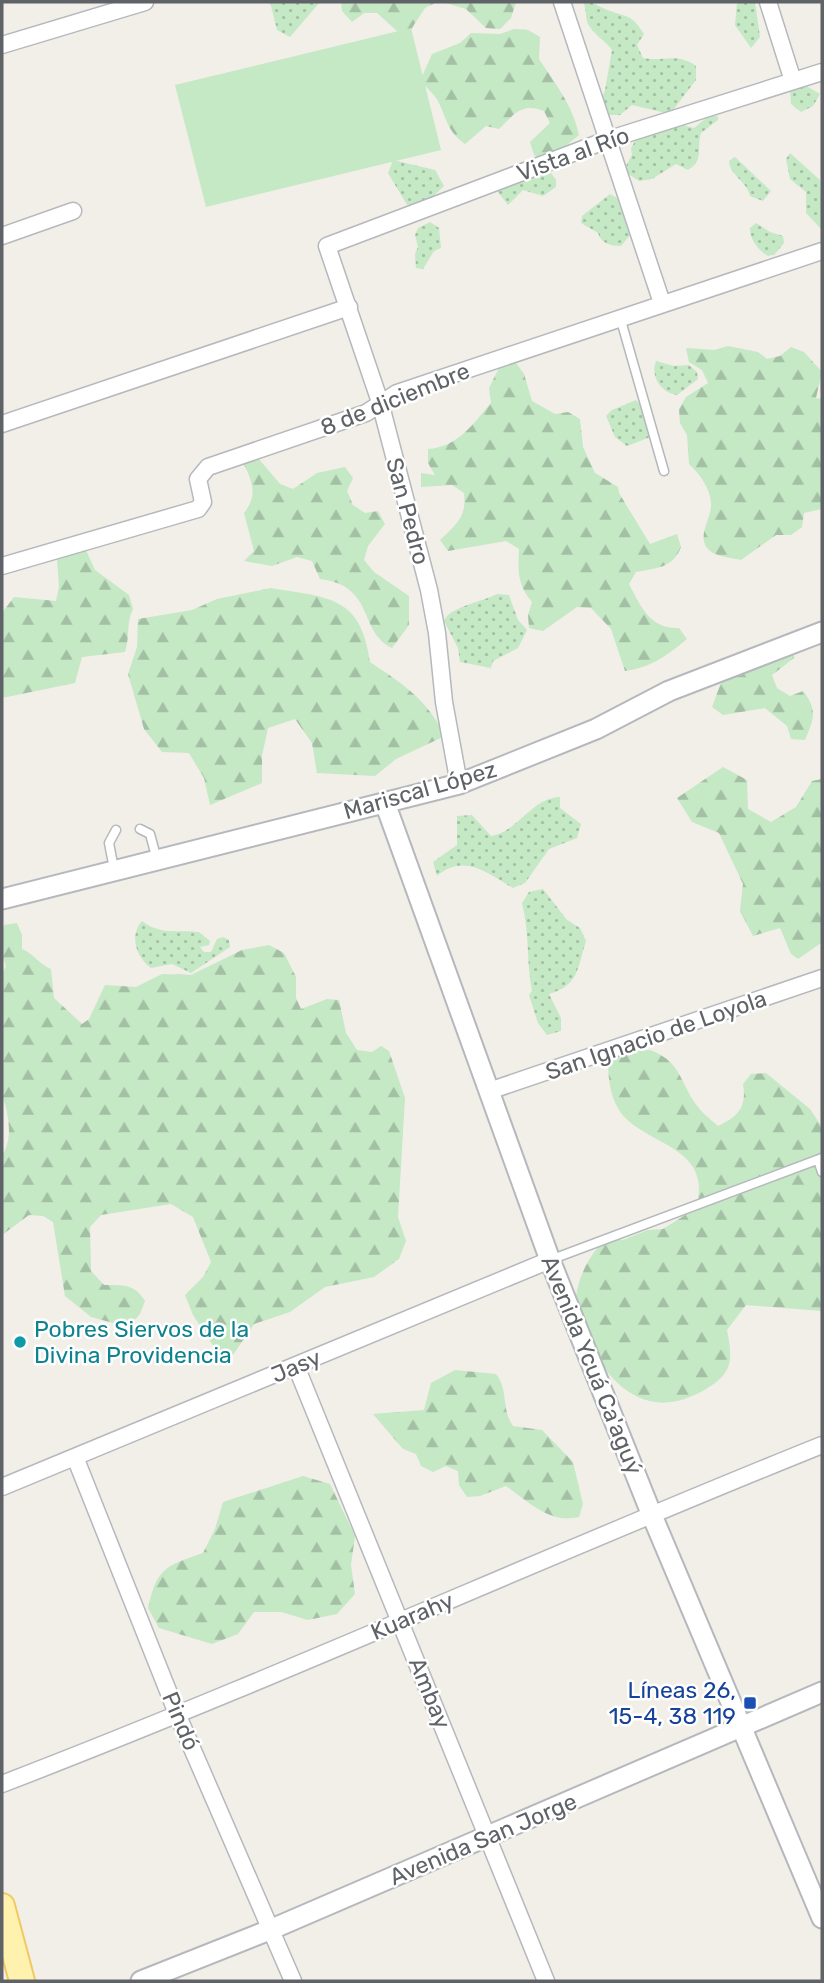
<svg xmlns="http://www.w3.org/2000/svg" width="824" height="1983" font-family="Rubik,sans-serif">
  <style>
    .grass { fill: url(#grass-dots) }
    .forest { fill: url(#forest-firs) }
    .garden { fill: #c5e8c5 }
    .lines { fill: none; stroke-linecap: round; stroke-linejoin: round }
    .service-casing { stroke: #b5b8bc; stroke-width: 11 }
    .minor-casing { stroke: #b5b8bc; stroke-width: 19 }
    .tertiary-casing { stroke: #b5b8bc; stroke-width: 23 }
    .primary-casing { stroke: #f2c960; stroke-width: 28 }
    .service { stroke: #fff; stroke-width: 8 }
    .minor { stroke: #fff; stroke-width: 16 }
    .tertiary { stroke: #fff; stroke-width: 19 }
    .primary { stroke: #fff2af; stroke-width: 24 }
    .culture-dot { fill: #0f9aa8; stroke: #fff; stroke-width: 2.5 }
    .transit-dot { fill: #1a4fb4; stroke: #fff; stroke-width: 2.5 }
    .labels { text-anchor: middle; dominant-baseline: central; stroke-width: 5; stroke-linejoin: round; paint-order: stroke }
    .street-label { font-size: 23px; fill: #5f6368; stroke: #fff }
    .culture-label { font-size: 23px; fill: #0d838f; stroke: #fff; text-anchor: start }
    .transit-label { font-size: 23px; fill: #164399; stroke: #fff; text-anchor: end }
  </style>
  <defs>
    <pattern id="grass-dots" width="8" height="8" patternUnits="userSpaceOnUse" patternTransform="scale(1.75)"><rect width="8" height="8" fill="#c5e8c5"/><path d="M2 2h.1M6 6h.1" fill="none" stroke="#a3c0a4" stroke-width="1.8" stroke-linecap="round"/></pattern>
    <pattern id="forest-firs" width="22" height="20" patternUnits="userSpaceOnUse" patternTransform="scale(1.75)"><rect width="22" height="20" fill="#c5e8c5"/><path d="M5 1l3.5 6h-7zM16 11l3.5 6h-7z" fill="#a3c0a4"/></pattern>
  </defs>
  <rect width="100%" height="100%" fill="#f1efe8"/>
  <path class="grass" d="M270 2H320L290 37 277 30Z
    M583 2C595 2 595 5 605 9 623 17 631 12 644 34L637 45 643 58C664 62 677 52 696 66V80L670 114 632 105 620 115H607L600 103 605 90 612 50C605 40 594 35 588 24 585 17 587 9 583 2Z
    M737 2H755L760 37 751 48 735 25Z
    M803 84 820 94 813 106 801 112 791 104 790 90Z
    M710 115 718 117V120L701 133C696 148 705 160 688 170L676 164 652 179 639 181 627 173 626 166 632 155 631 148 638 136 672 122 694 128Z
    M790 153 820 180 822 230 806 213V192L790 179 786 159Z
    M735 157 771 191 763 201 750 196C747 181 730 176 729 161Z
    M393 160 435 170 444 186 423 206 409 208 388 173Z
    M544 173H551L556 180V187L543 196 523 190 508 205 495 188Z
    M610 194 617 198 630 235 621 246C610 246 601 243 598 233L581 223 582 216Z
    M430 222 439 228 441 248 434 251 423 269 416 268 415 254 418 247 415 235 418 228Z
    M756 223 770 232 783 236 784 243 775 254 768 256C758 250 750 240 750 228Z
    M656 361 674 366 689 365 697 372 698 379 677 395C661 393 650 376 656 361Z
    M636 400 643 408 653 436 627 446 615 437 606 416 612 410Z
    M497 594 509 595 518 620 527 630 518 648 493 661 491 668 460 662 458 648 444 621C449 607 482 602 497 594Z
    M560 797V808L581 824 577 838 549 849 525 883 513 888C487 873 464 853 437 876L433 862 457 845V816L472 815 491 836C518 832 531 798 560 797Z
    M543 889 567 920 580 928 586 941C577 969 579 985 549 994L561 1018V1031L547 1035 538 1023 529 995 532 991C526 960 530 934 522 903L529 892Z
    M142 921C161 936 177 929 199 932L210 941 209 945 200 947 204 952H211L217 939 223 937 229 940 230 947 191 973 172 964 151 968C136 957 129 936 142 921Z"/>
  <path class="forest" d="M341 2H437L425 8 410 31H397L377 13H364L352 22 342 11Z
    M442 2H516L511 18 500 29 486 28 466 9Z
    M514 29 528 30 540 37 539 59C555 83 573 106 579 135L546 162 534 155 530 142 550 123 544 111C522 102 514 114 499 129L486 126 465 144C447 131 447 119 438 101 434 93 425 88 421 79L432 54 460 43 471 33 500 34Z
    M728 346 758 352 767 359 780 356 791 347 804 352 822 372 816 398 822 399V509L804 513 802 527 791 535H776L741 560C733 558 720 557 713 553 692 540 713 519 711 502 710 488 699 473 689 464L687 435 680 423 679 409 686 397 708 383 702 370 689 362 686 348 714 350Z
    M516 363 524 374 532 401 555 414 568 412 580 419 583 447 595 473 618 487 619 493 650 544 677 534 681 547C673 568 657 568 636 572L629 584C641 607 650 629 679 628L687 639C668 655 650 668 625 671L611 629 591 608 577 607 543 631 529 628 528 615 532 602C517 585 518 570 519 549L506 541 448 551 440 540C457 524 467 516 464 493L452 485 421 487V473L435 475 428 463V449C458 447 473 424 491 403L489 388 501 364Z
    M252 451 280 484 293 489 317 473 345 467 353 478 347 491 353 505 365 513 378 511 385 524 368 546 364 560 374 572 409 596V625L392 648C358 632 376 586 320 579L312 561 297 557 272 566 244 561 254 551 244 513C261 492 249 476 239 454Z
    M84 546 95 570 129 595 133 609C126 623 130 637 125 652L82 657 75 683 2 698V613L14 597 56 601 59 587 57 559 69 547Z
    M271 588C328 598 361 595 370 662 404 685 426 698 445 736L396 759 375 776 317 773 312 743 295 719 268 728 262 756V783L210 805 204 778 189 753 162 752 144 729 128 674 137 647 138 619 192 610 217 599Z
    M793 651 794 658 772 675 777 688 790 696 803 691C818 710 814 719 805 740L791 739 787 726 765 708 723 715 712 707 722 680Z
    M723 767 747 780 748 809 771 822 796 807 812 781 822 779V937L821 943 798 959 791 954 780 928 753 936 740 911 743 884 719 833 692 822 677 798Z
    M17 923 22 935V949C34 954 39 964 51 969L54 998 82 1024 89 1019 105 985 136 987 162 974 191 975 242 950 269 945 284 953 296 977V998L301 1009 327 999 339 1000 346 1033 357 1050 372 1052 381 1046 389 1051 405 1098 398 1217 406 1241 399 1259 374 1277 325 1287 290 1312 254 1324 233 1355 220 1356 193 1315 185 1295 203 1277 211 1262 193 1217 171 1204 101 1215 90 1227 91 1271 104 1285C123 1285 135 1284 145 1301L140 1314 128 1327 91 1317 65 1296 53 1222 43 1216 29 1215 2 1235V1155C14 1139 8 1112 2 1094V975L6 966C1 953 0 938 4 925Z
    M650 1050C681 1062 678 1078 695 1103 701 1112 710 1119 718 1126 738 1117 747 1107 743 1084L751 1074 766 1073 810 1109 822 1127V1311L746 1305 727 1330C733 1360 733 1373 706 1389 651 1422 611 1390 588 1339 584 1330 577 1319 576 1309 573 1285 590 1251 608 1238L623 1240 648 1230 663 1229 698 1207C698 1198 700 1188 698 1180 692 1144 637 1139 619 1110 608 1092 608 1072 608 1052Z
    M455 1370 496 1374C509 1391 501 1409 513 1426L542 1430 573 1462 583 1504 579 1517C550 1524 529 1502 506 1486L480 1496 467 1497 459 1485 458 1471 446 1466 433 1472 421 1466 416 1454 403 1449 373 1414 424 1410 431 1383Z
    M303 1476 330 1484 355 1536 351 1565 355 1594 337 1614 308 1620 281 1612H254L238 1634 212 1644 159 1628 148 1608C157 1568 165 1566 203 1553L215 1529 223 1502Z"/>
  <path class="garden" d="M411 28 441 150 206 207 175 85Z"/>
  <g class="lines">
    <defs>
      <path id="service" d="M620 317 664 471
        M140 829 150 834 157 860
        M114 869 109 843 116 830
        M818 1160 822 1172
        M550 1260 822 1158"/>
      <path id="minor" d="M562 2 662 303
        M768 2 793 81
        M2 45 145 2
        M2 236 73 211
        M2 424 349 307
        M2 566 198 509 203 502 198 479 208 467 366 413 397 393 822 251
        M459 784 444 702 437 633 429 590 380 402 327 246 607 140 822 72
        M489 1091 822 978
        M296 1366 546 1981
        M75 1457 178 1716 293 1981
        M2 1487 550 1260
        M2 1784C278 1678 547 1555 822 1445"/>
      <path id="tertiary" d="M385 803 550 1260 651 1513 822 1918
        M2 899 459 784 596 729 669 691 822 632
        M141 1981 272 1929 822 1692"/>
      <path id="primary" d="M2 1906 22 1981"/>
    </defs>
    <use href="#service" class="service-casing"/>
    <use href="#minor" class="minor-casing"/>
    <use href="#tertiary" class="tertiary-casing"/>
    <use href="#primary" class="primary-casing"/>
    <use href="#service" class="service"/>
    <use href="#minor" class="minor"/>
    <use href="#tertiary" class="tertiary"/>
    <use href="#primary" class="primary"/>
  </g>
  <circle class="culture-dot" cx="20" cy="1342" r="7"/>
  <rect class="transit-dot" x="743" y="1696" width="14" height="14" rx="3.5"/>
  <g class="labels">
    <g class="street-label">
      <text transform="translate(573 154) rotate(-20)">Vista al Río</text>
      <text transform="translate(395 399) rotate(-22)">8 de diciembre</text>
      <text transform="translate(408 511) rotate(75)">San Pedro</text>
      <text transform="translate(420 790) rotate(-16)">Mariscal López</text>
      <text transform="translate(656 1035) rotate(-19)">San Ignacio de Loyola</text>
      <text transform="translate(592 1365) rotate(68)">Avenida Ycuá Ca'aguý</text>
      <text transform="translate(296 1366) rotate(-23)">Jasy</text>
      <text transform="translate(412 1616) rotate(-23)">Kuarahy</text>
      <text transform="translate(430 1693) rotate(68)">Ambay</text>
      <text transform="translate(181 1721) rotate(67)">Pindó</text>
      <text transform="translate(483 1839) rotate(-23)">Avenida San Jorge</text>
    </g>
    <g class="culture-label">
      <text x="34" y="1329">Pobres Siervos de la<tspan x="34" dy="26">Divina Providencia</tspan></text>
    </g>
    <g class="transit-label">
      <text x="736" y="1690">Líneas 26,<tspan x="736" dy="26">15-4, 38 119</tspan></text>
    </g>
  </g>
  <rect width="824" height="1983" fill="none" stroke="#5f6368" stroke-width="7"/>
</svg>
